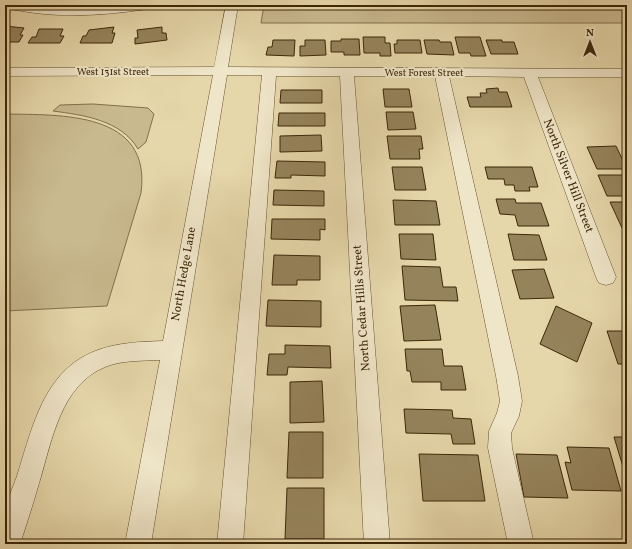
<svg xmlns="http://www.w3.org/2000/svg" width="632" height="549" font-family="Vollkorn,serif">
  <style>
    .green { fill: #c9b98e; stroke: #83704b }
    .building { fill: #95835c; stroke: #3d2708 }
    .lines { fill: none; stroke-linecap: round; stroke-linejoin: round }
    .minor-casing { stroke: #675330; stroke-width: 1 }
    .minor { fill: #efe5c8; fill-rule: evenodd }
    .labels { text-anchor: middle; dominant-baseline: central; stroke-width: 4; stroke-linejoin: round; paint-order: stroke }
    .far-street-label { font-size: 10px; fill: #3d2708; stroke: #efe5c8 }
    .street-label { font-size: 12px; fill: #3d2708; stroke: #efe5c8 }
  </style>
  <rect width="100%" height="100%" fill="#e6d7aa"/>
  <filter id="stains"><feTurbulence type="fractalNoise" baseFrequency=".005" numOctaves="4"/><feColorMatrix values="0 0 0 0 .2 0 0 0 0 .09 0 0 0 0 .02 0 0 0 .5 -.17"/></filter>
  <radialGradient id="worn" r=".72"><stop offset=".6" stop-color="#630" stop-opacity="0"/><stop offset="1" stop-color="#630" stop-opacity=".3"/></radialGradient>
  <path class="green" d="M264 5H627V23H261Z
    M93 104 148 108 154 114 146 142 138 149C121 120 83 115 53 111L60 105Z
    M5 114C61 115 152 111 141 193L107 306 5 311Z"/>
  <path class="building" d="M5 26 24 28 20 35H23L19 42H5Z
    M114 27 112 33H115L112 43H80L83 36H86L89 30Z
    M162 27V33H166L167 40 135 44V38H138L137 30Z
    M39 29H63L60 36H64L60 43H28L32 37H36Z
    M363 37H385V43H390L391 56H380V53H364Z
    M455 37H480L486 56H471L470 53H459Z
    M341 39H359L360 55H344V52H331V41H341Z
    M273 40H295L294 56 266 55 268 47H272Z
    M305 40H325L326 55 300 56V46H305Z
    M397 40H420L422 53H395L394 44H397Z
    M424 40H439L440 42H451L454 55 427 54Z
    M486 40H502V42H514L518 54H491Z
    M498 88 499 92H507L512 107H470L467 97H481L480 93H487L486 89Z
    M383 89H409L412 107H385Z
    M281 90H322V103H280Z
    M386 112H413L416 129 388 130Z
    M279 113H325V126H278Z
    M321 135 322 151 280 152V136Z
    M387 136H421L423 149H419L420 159H390Z
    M616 146 627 169H597L587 147Z
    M277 161 325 162V176L291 175V178H275Z
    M392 167H422L426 190H395Z
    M485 167H532L538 187H529L530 191H515L514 185H505L504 179H488Z
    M598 175H627V196H607Z
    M274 190 324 191V206L273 205Z
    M496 199H515L516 203H541L549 226H518L515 215 500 214Z
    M393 200 436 201 440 225H395Z
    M610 202H627V228H622Z
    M272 219H325V230L320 229V240L271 239Z
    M399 234H433L436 260 401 259Z
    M508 234 539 235 547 260H514Z
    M274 255 320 256V280H297V285H272Z
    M402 266 440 267 443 287H456L458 301 405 300Z
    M544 269 554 298 520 299 512 270Z
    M268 300 321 301V327L266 326Z
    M435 305 441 340 404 341 400 306Z
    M556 306 592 323 577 362 540 344Z
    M607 331H627V364H618Z
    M285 345 330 346 331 368 288 367 287 375H267L269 354H285Z
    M405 349H442L444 366H462L466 390H441V382H412L410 371H407Z
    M322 381 324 422 290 423V382Z
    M404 409 452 410 453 418 471 419 475 444H453L451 434 406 433Z
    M289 432H323V478H287Z
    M614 437H627V480Z
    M567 447 609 448 621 491 572 490 565 462 571 463Z
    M419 454 478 455 485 501H423Z
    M516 454 557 455 568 498 524 497Z
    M287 488H324V539H285Z"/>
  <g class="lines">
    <defs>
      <path id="minor" d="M5 5C31 5 56 7 82 7 106 7 129 5 153 5L151 8 147 9C101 16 53 19 7 8Z
        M226 5H238L228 67 627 69V77H538L616 277 613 283 606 285 599 283 596 277 524 77 449 76 518 376 522 401 519 416 511 433 512 448 534 544H508L488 448 489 431 497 413 500 401 496 376 435 76H354L390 544H364L340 76H276L243 544H217L262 75H227L151 544H125L160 360C142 361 122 360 105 367 61 385 52 440 40 480 34 501 27 523 20 544H5C5 534 4 524 5 514 6 501 13 488 17 476 30 435 41 382 81 358 106 343 135 342 163 341L213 75 5 76V68L214 67Z"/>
    </defs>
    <use href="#minor" class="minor-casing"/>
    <use href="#minor" class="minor"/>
  </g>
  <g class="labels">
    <g class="far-street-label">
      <text x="113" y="72">West 131st Street</text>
      <text x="424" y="73">West Forest Street</text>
    </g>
    <g class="street-label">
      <text transform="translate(568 176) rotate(69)">North Silver Hill Street</text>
      <text transform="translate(184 274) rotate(-80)">North Hedge Lane</text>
      <text transform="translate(362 308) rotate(-94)">North Cedar Hills Street</text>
    </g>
  </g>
  <rect width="632" height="549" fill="none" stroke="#e6d7aa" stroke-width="20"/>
  <rect x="6" y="6" width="620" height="537" fill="none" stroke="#3d2708" stroke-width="2"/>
  <rect x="10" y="10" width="612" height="529" fill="none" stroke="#3d2708"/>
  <g transform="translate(590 42)" stroke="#efe5c8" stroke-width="3" paint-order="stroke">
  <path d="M0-3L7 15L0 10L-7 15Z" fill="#3d2708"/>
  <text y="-6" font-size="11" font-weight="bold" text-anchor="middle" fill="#3d2708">N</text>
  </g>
  <rect width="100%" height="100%" filter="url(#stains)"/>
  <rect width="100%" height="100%" fill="url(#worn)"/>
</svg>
